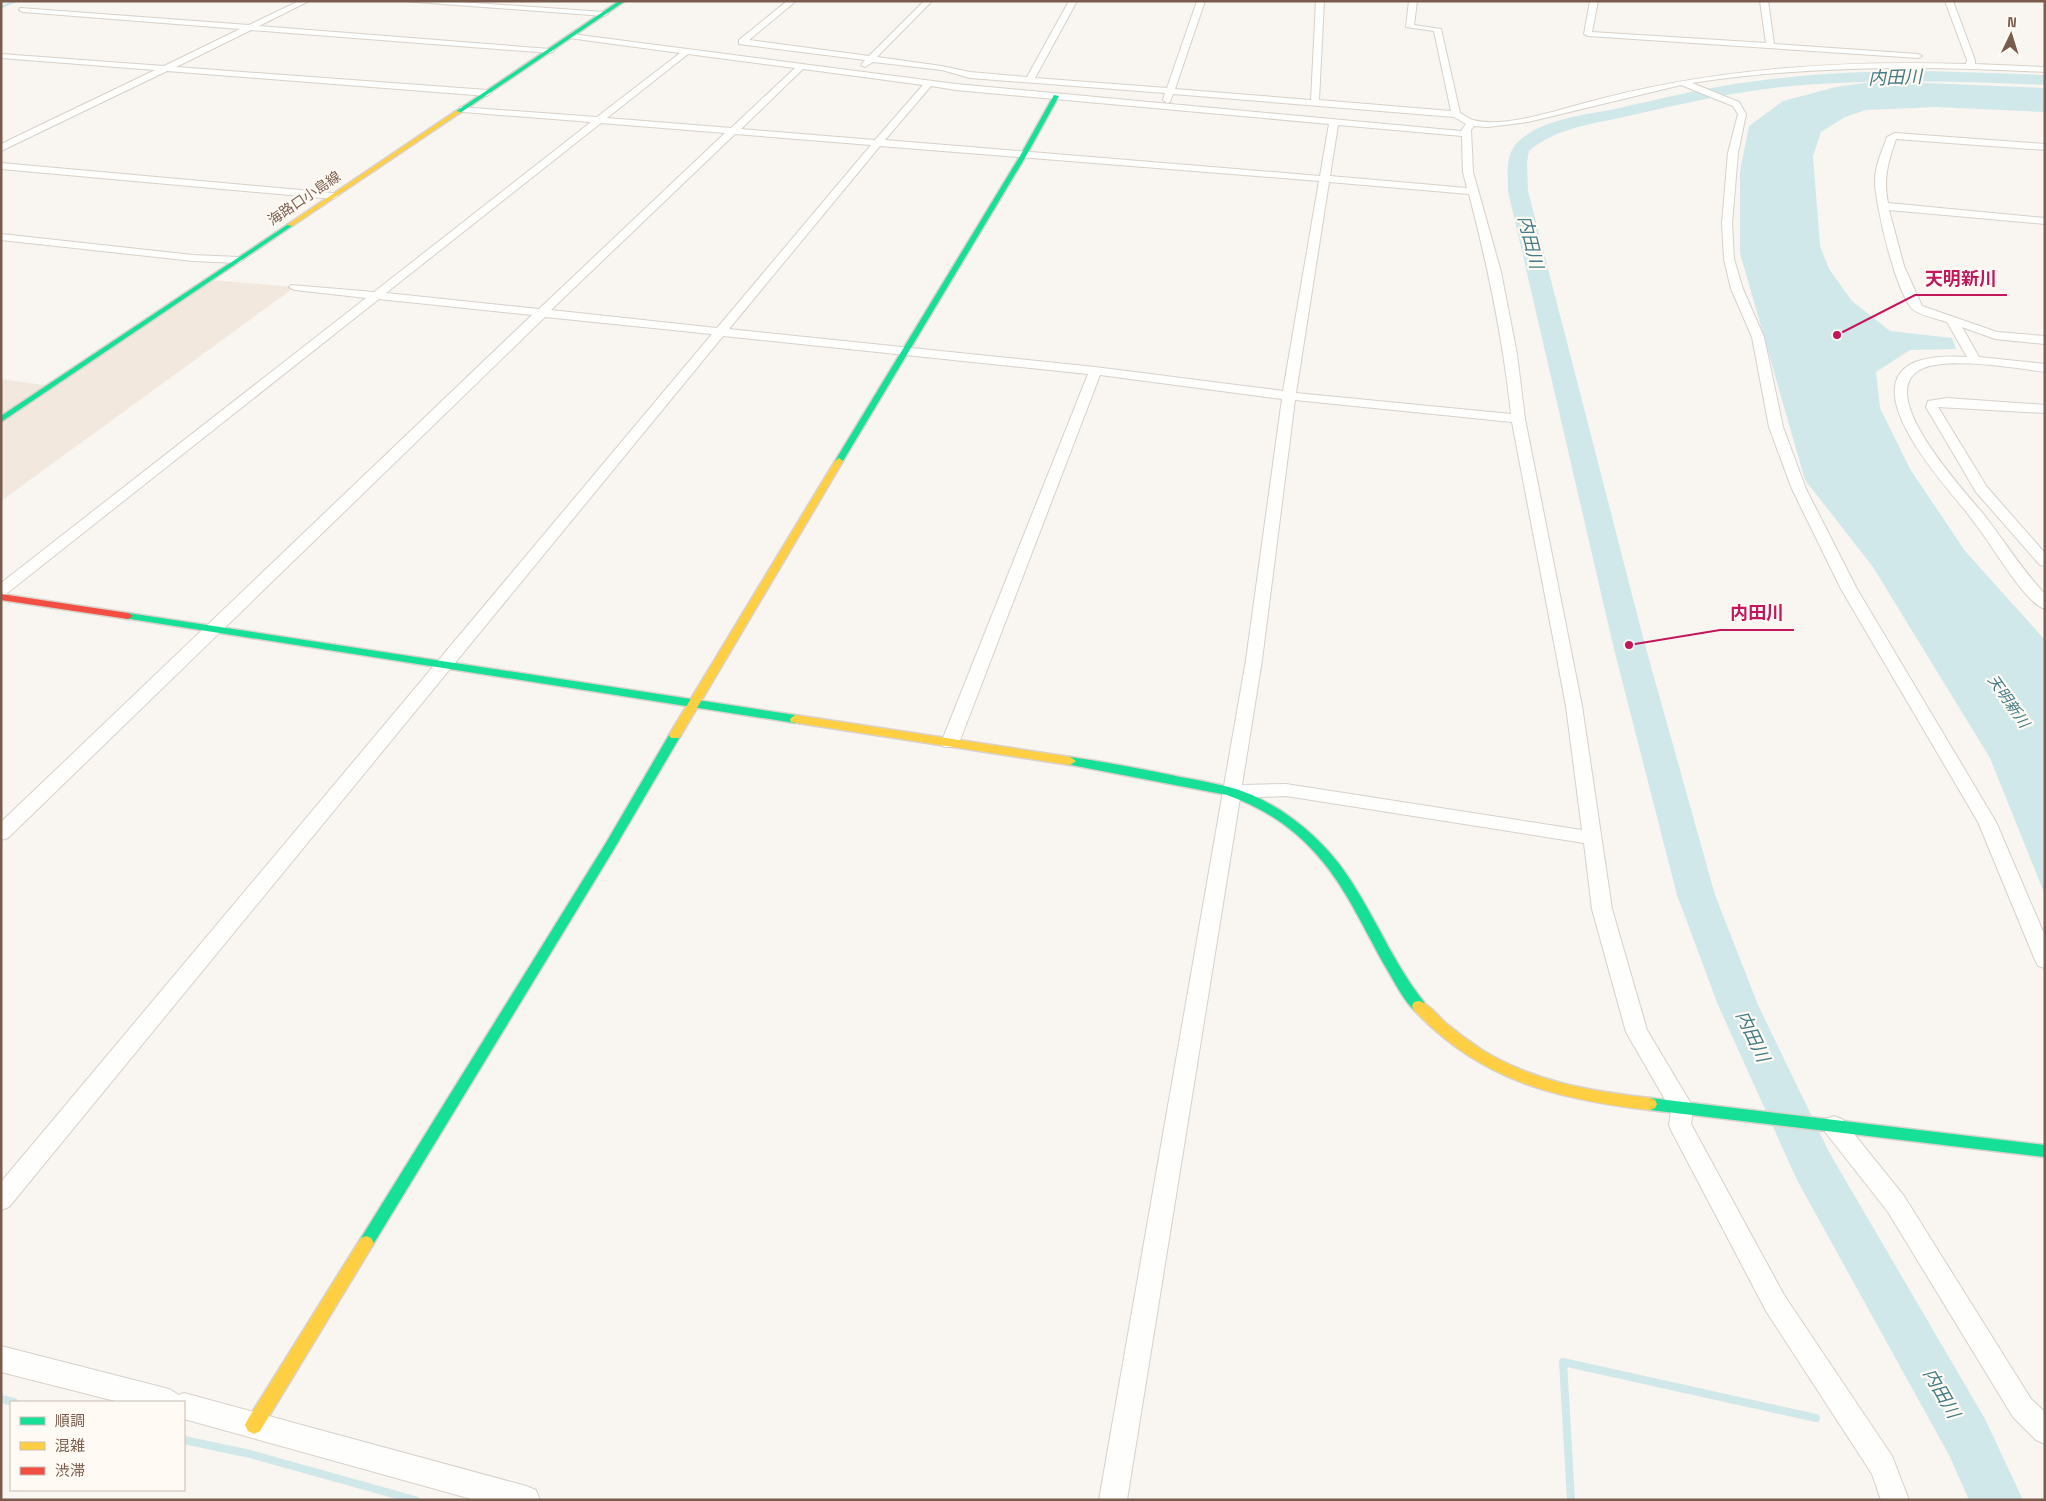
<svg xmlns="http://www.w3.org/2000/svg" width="2046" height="1501" font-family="'Space Grotesk','Noto Sans JP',sans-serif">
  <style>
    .residential { fill: #f2e8de }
    .water { fill: #d0e8ea }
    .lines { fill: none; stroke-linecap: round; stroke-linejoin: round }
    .stream-far1 { stroke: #d0e8ea; stroke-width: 2.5 }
    .stream { stroke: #d0e8ea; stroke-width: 8 }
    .river { fill: #d0e8ea; fill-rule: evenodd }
    .street-casing { stroke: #d7d1cb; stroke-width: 2 }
    .fast-casing { stroke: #d9d2cb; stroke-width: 3 }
    .slow-casing { stroke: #d9d2cb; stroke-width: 3 }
    .jam-casing { stroke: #d9d2cb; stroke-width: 3 }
    .street { fill: #fefefd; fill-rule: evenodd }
    .fast { fill: #16e098; fill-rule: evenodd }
    .slow { fill: #ffcf43; fill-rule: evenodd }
    .jam { fill: #f24e42; fill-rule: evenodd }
    .labels { text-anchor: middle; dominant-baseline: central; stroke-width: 4.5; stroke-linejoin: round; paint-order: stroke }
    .far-street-label { font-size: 14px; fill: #7a5c4d; stroke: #fffaf3 }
    .far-water-label { font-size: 15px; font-style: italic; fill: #437c86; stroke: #fffaf3 }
    .water-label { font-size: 18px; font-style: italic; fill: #437c86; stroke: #fffaf3 }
    .leader { fill: none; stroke: #c2185b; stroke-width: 2 }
    .callout-dot { fill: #c2185b; stroke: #fffaf3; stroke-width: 2 }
    .callout-label { font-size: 18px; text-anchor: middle; font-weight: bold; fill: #c2185b; stroke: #fffaf3; stroke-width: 4.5; stroke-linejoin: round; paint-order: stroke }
  </style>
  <rect width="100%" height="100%" fill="#f9f5f0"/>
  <path class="residential" d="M209 280 295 287 1 501V379L51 386Z"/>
  <path class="water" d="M1878 81 2045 88V112L1937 107 1866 110 1845 117 1821 132 1813 156 1820 246 1829 269 1852 301 1890 331 1952 338 1956 349 1910 350 1876 372 1880 408 1910 469 1965 551 2045 640V895L1990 758 1873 567 1805 480 1740 253V171L1749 126 1783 101 1836 87Z"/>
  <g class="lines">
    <path class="stream-far1" d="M1 7 16 1"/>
    <path class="stream" d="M1 1399 14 1402
      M184 1440 250 1454 415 1500
      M1571 1500 1563 1362 1816 1418"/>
    <path class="river" d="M1928 71 2045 75V85C1954 81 1863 78 1773 88 1724 94 1676 105 1628 116 1594 124 1557 127 1529 151L1527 162 1528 191 1645 645 1715 895 1758 1005 1829 1152 1985 1419 2023 1500H1969L1949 1455 1797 1180 1718 1005 1677 895 1613 645 1508 191C1508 175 1505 157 1516 144 1539 119 1585 115 1615 109 1655 100 1694 90 1735 84 1799 74 1863 71 1928 71Z"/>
    <defs>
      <path id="street" d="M299 1H309L259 26 550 49 554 51 550 53 251 30 176 67 487 90 491 93 487 96 167 71 1 151V144L155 70 1 58V54L164 66 240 29 23 12 19 10 20 8 249 25Z
        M403 1H445L604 12 608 14 604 16Z
        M787 1H796L749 40 869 56 924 1H932L877 57 942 66 970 72 1027 77 1069 1H1077L1035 78 1167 88 1197 1H1205L1175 89 1311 100 1316 1H1324L1319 100 1451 111 1434 31 1406 27 1409 1H1417L1414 25 1441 29 1460 113C1464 115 1469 119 1473 120 1503 128 1551 112 1581 104 1707 69 1835 60 1966 64L1967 60 1945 1H1953L1975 60V64L2045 67V72C1927 66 1809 65 1692 83L1739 102 1746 114 1738 153 1732 223 1734 259 1743 289 1764 337 1783 427 1806 489 1857 589 1996 822 2045 936V968L2038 966 2035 960 1978 822 1841 589 1792 489 1769 427 1752 337 1731 289 1724 259 1722 223 1728 153 1738 114 1733 106 1681 85 1528 122 1488 127 1474 126 1471 130 1473 172 1501 272 1517 354 1525 419 1582 706 1612 909 1647 1030 1690 1102 1693 1109 1691 1124 1784 1295 1892 1456 1909 1500H1881L1872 1474 1766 1311 1672 1132 1669 1125 1671 1110 1626 1032 1592 909 1584 843 1286 796 1240 798 1127 1500H1099L1246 660 1282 399 1100 375 959 743 956 747H944L941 743 1088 374 723 336 9 1207 1 1210V1182L712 334 545 317 8 838 1 840V822L532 315 379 299 6 594 1 596V583L366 298 295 290 289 287 291 285 374 292 591 122 463 112 460 111V107L597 117 680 53 569 38 568 36 572 34 956 84 1461 131 1466 124 1454 117 1173 94 1170 102 1167 103 1163 100 1165 93 970 78 942 70 873 62 865 67 861 65 865 60 739 44V40ZM688 54 795 68 731 128 607 118ZM803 69 923 85 875 140 741 129ZM931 86 956 90 1329 124 1320 176 885 140ZM601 123 725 133 539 309 386 293ZM1338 125 1462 136 1463 172 1467 188 1330 176ZM735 134 871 145 717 328 551 310ZM880 146 1319 181 1283 391 1095 367 729 329ZM1329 182 1469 194C1488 267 1503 339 1511 414L1296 393ZM1295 400 1512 422 1566 706 1582 830 1286 784 1242 785 1262 660Z
        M1590 1H1598L1592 32 1766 43 1760 1H1768L1774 44 1918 54 1922 56 1918 58 1588 36 1584 34Z
        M1895 133 2045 144V150L1896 139C1888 162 1883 179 1888 203L2045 218V224L1889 210 1904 266 1922 306 1997 332 2045 336V344L1995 339 1962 327 1979 357 2045 364V372C2016 368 1941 355 1918 371 1876 398 1966 492 1985 516 2005 542 2022 570 2045 594V609C2029 605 2003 563 1993 549 1984 535 1974 522 1964 509 1943 483 1860 392 1911 364 1927 356 1949 356 1967 357L1947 322C1937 319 1924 316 1915 311 1897 300 1875 203 1875 181 1875 166 1882 151 1887 137Z
        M1 163 333 193 338 196 333 199 1 169Z
        M1 234 193 255 238 257 243 260 238 263 193 261 1 240Z
        M1947 398 2045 405V413L1938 407 1987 487 2045 553V566L2040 565 1976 492 1926 407 1928 401Z
        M1834 1116 1842 1119 1904 1196 2031 1399 2045 1412V1444L2036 1440 2013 1417 1888 1212 1826 1133 1823 1126 1826 1119Z
        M1 1346 169 1389 179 1395 184 1393 526 1486 536 1490 540 1500H475L184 1419V1402H119L1 1372Z"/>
      <path id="fast" d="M619 1H625L460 113 455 112Z
        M1054 95 1059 96 1026 156 843 461 839 464 836 463 835 461 1020 156Z
        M290 223 292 224V226L1 422V416Z
        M128 613 795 715 800 719 795 723 124 618 123 616Z
        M675 731 681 735 614 849 371 1248 366 1250 361 1248 358 1243 361 1238 606 843 669 735Z
        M1070 757C1104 762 1138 768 1171 775 1198 781 1227 784 1252 795 1290 812 1324 841 1347 875 1375 916 1393 963 1424 1002L1426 1006 1424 1010C1420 1011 1417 1012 1413 1009 1403 999 1395 983 1388 971 1365 932 1348 890 1318 856 1294 828 1262 807 1227 795L1066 764 1064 761 1066 758Z
        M1650 1098 2045 1145V1157L1650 1110 1645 1108 1643 1104 1645 1100Z"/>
      <path id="slow" d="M456 111 461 112 292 226 287 225Z
        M839 458 843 461 681 735 679 738H671L669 735 835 461Z
        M795 715 1070 757 1076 761 1070 765 791 722 790 719Z
        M1419 1001C1430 1004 1439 1018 1448 1025 1459 1034 1470 1042 1482 1050 1534 1082 1590 1091 1650 1098L1655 1100 1657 1104 1655 1108 1650 1110C1557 1099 1481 1081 1414 1010L1412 1006 1414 1002Z
        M366 1236 371 1238 374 1243 371 1248 260 1431 254 1434 248 1431 245 1425 248 1419 361 1238Z"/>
      <path id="jam" d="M1 594 128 613 133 616 128 619 1 600Z"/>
    </defs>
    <use href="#street" class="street-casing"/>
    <use href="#fast" class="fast-casing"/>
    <use href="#slow" class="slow-casing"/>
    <use href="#jam" class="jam-casing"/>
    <use href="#street" class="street"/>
    <use href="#fast" class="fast"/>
    <use href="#slow" class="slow"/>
    <use href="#jam" class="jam"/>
  </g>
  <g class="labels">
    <g class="far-street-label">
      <text transform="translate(304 198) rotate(-34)">海路口小島線</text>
    </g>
    <g class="far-water-label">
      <text transform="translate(2009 701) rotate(55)">天明新川</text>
    </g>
    <g class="water-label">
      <text transform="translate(1895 77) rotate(-2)">内田川</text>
      <text transform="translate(1531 242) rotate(76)">内田川</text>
      <text transform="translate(1753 1036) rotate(65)">内田川</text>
      <text transform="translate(1942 1393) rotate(60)">内田川</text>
    </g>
  </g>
  <path class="leader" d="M1837 335L1915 295H2007M1629 645L1720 630H1794"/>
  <g class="callout-dot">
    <circle cx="1837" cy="335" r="5"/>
    <circle cx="1629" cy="645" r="5"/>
  </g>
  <g class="callout-label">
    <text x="1961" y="285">天明新川</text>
    <text x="1757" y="619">内田川</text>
  </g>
  <rect width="2046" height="1501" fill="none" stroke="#7a5c4d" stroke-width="5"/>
  <rect x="10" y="1401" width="175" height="90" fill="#fffaf3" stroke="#cabbb1"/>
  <rect x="20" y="1417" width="25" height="8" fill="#16e098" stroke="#cabbb1"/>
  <text x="55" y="1426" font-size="15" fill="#7a5c4d">順調</text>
  <rect x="20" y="1442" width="25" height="8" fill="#ffcf43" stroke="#cabbb1"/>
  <text x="55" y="1451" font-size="15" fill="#7a5c4d">混雑</text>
  <rect x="20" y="1467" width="25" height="8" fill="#f24e42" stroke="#cabbb1"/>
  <text x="55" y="1476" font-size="15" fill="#7a5c4d">渋滞</text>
  <g transform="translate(2011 35) rotate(4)" stroke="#fffaf3" stroke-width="4" paint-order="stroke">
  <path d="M0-4L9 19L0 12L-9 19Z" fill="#7a5c4d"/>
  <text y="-8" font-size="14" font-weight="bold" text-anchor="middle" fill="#7a5c4d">N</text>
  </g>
</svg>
